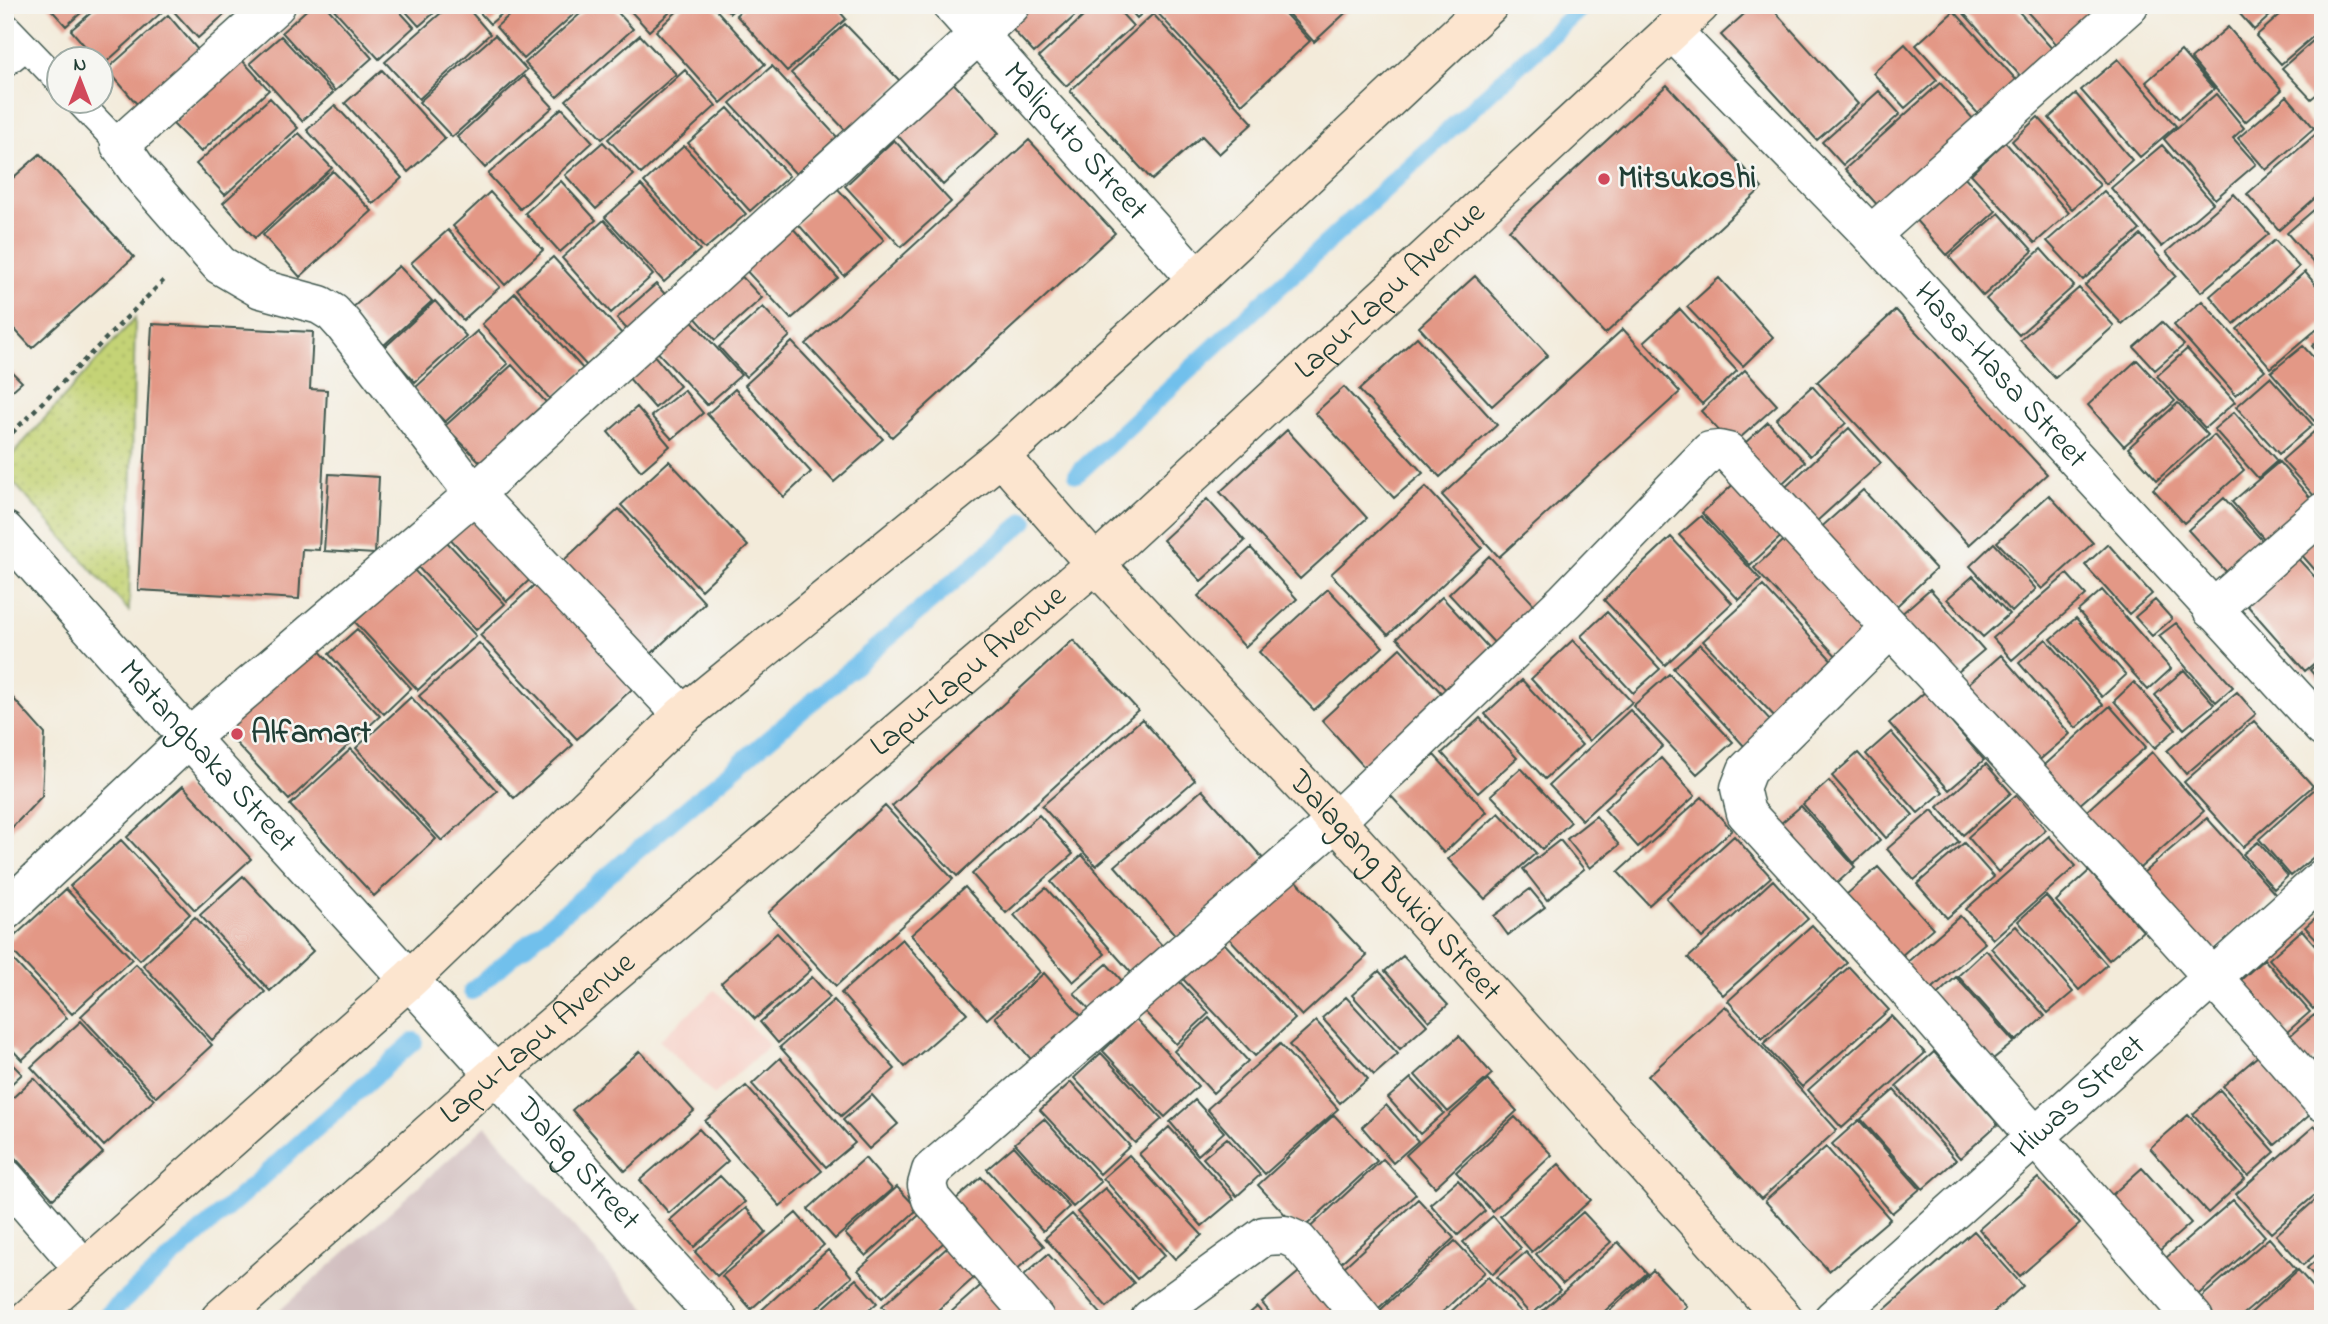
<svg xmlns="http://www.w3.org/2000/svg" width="2328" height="1324" font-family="'Indie Flower',sans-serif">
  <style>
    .built { fill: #f7d1c8 }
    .industrial { fill: #d2bfc0 }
    .garden { fill: url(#garden-dots); stroke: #728855; stroke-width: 2 }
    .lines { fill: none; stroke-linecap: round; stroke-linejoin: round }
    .stream { stroke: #71c0ec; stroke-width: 18 }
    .building { fill: #e39886 }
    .lane-casing { stroke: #3f574d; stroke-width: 29 }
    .street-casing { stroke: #3f574d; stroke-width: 41 }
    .secondary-casing { stroke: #3f574d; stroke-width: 41 }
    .path { stroke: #3f574d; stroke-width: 4.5; stroke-dasharray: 5 5; stroke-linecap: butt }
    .lane { stroke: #fff; stroke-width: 26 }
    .street { stroke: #fff; stroke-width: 38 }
    .secondary { stroke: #fce5cf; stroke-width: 38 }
    .poi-dot { fill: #d1495b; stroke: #f6f6f2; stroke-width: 2.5 }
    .labels { text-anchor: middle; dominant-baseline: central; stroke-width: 5; stroke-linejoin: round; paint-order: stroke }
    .street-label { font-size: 32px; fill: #1f3d34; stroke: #f6f6f2 }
    .poi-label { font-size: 32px; font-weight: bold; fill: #1f3d34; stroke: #f6f6f2; text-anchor: start }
  </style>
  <defs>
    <pattern id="garden-dots" width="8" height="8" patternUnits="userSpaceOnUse" patternTransform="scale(1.75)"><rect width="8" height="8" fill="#c4d376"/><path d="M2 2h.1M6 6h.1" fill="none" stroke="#a8b667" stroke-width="1.8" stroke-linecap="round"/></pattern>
  </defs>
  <rect width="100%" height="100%" fill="#f6f6f2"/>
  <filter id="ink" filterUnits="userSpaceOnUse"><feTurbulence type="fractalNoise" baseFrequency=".0143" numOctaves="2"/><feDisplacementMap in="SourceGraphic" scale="14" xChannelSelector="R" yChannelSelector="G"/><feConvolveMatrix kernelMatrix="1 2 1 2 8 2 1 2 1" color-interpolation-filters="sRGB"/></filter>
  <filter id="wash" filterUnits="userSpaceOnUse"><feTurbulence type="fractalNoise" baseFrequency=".00686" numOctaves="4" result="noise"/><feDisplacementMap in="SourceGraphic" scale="28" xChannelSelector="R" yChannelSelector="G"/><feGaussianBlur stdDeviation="1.57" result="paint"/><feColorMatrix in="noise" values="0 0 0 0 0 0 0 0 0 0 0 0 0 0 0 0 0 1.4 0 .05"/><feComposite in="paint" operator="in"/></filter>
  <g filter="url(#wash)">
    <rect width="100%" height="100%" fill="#f3ebda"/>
    <path class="built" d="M715 990 769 1045 714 1095 659 1040Z"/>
    <path class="industrial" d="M486 1126 655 1319H270Z"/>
    <path class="garden" d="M135 318 129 611 5 473V463Z"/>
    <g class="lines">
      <path class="stream" d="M1077 474 1584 5
        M472 991 1025 521
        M103 1319 414 1041"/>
    </g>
    <g id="blocks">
      <path class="building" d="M47 5H90L66 26Z
        M100 5H156L162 12 102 66V60H97L71 30Z
        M168 5H219L226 13 198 38Z
        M226 5H248L236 16Z
        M312 5H325L372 58 335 91 282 32Z
        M330 5H394L414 27 379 59Z
        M400 5H443L419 26Z
        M450 5H465L490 34 419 99 385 62Z
        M473 5H512L490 24Z
        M521 5H584L524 59 496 27Z
        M590 5H611L633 29 557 97 525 63Z
        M625 5H678L649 31Z
        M684 5H712L765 64 721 103 656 31Z
        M723 5H739L730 13Z
        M747 5H834L846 19 787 71 736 15Z
        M1020 5H1087L1034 53 1004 20Z
        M1096 5H1114L1133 26 1066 86 1039 57Z
        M1125 5H1151L1137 18Z
        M1158 5H1277L1310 41 1242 104 1154 9Z
        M1280 5H1354L1314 42Z
        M1754 5H1769L1858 104 1817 140 1721 35Z
        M1960 5H2013L2055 52 2024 80 1958 7Z
        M2021 5H2098L2103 11 2060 48Z
        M2232 5H2282L2254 30Z
        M2291 5H2323V28L2281 64 2256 36Z
        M1954 11 2020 84 1982 118 1916 45Z
        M1153 14 1253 123 1219 154 1202 136 1152 180 1070 91Z
        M168 15 198 50 137 104 107 69Z
        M845 24 901 82 847 132 791 73Z
        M2228 27 2282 90 2245 122 2191 59Z
        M2323 32V89L2311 99 2282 68Z
        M495 35 527 70 452 137 419 102Z
        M640 35 676 74 602 139 566 100Z
        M281 36 333 93 302 121 250 63Z
        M1905 44 1937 80 1905 108 1873 73Z
        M2181 51 2214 89 2179 119 2146 82Z
        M2118 59 2176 126 2140 157 2081 90Z
        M242 60 269 90 201 152 173 124Z
        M772 66 837 137 796 174 730 103Z
        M382 70 445 139 408 172 345 103Z
        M685 70 716 106 641 174 608 139Z
        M946 75 999 133 943 185 890 127Z
        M524 76 553 107 485 168 457 137Z
        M1940 83 1976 122 1880 208 1845 169Z
        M1667 85 1762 188 1605 334 1509 230Z
        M1879 91 1900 114 1843 165 1822 142Z
        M2076 94 2132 160 2106 184 2049 118Z
        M2216 94 2244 128 2233 138 2256 164 2215 199 2164 139Z
        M2287 96 2314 128 2266 170 2238 138Z
        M270 98 298 128 225 195 196 164Z
        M335 105 402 178 373 204 307 130Z
        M562 108 593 142 520 209 488 174Z
        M728 108 789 176 750 211 688 143Z
        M2038 117 2100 185 2072 209 2012 141Z
        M299 133 332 168 255 238 223 203Z
        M2316 134 2323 142V191L2279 230 2247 194Z
        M894 140 951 202 901 247 845 186Z
        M1029 140 1115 233 892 437 806 344Z
        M603 142 634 175 596 209 565 175Z
        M2005 142 2069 213 2035 243 1971 174Z
        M2162 145 2213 203 2162 247 2111 188Z
        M684 146 746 214 705 249 644 182Z
        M40 154 134 257 32 348 5 319V185Z
        M333 171 372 211 300 277 263 235Z
        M1962 174 1996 211 1947 255 1913 217Z
        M561 181 596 220 560 252 525 213Z
        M641 185 700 250 664 282 605 217Z
        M837 188 884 240 844 276 798 224Z
        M2104 191 2140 230 2083 280 2047 241Z
        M490 192 543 250 505 285 453 226Z
        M2234 194 2269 234 2201 292 2166 252Z
        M2323 202V274L2287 233Z
        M1999 213 2033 251 1983 296 1949 257Z
        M604 220 653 275 611 313 562 258Z
        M789 224 838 278 791 319 742 266Z
        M448 230 500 287 463 320 411 263Z
        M2141 235 2176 276 2122 324 2085 285Z
        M2275 240 2299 267 2234 324 2210 296Z
        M2041 249 2074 286 2019 335 1986 299Z
        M553 257 623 335 587 366 517 289Z
        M399 266 432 301 384 345 350 310Z
        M732 266 762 298 715 340 686 307Z
        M2305 272 2323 293V324L2271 368 2237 329Z
        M1475 276 1548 355 1492 406 1419 327Z
        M1719 278 1773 337 1743 366 1687 307Z
        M656 284 677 308 639 343 617 318Z
        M2079 288 2114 326 2055 378 2020 340Z
        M515 293 584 370 551 400 482 324Z
        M435 301 466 336 415 382 384 348Z
        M2202 301 2265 370 2236 395 2174 325Z
        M763 307 790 336 746 377 719 347Z
        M1680 309 1737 371 1702 404 1644 342Z
        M1896 310 2047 474 1969 545 1817 382Z
        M686 314 741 375 707 405 651 345Z
        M2162 322 2184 345 2155 370 2134 347Z
        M152 324 313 332 310 389 327 390 319 550 302 549 299 599 138 590Z
        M1623 329 1680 392 1499 557 1442 495Z
        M477 331 508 364 445 422 414 389Z
        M2323 336V358L2312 346Z
        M1417 337 1497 425 1440 477 1359 390Z
        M792 342 883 439 834 482 745 385Z
        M2303 346 2323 368V414L2314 421 2271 372Z
        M647 347 680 386 655 408 621 369Z
        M2187 349 2235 402 2205 428 2157 376Z
        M2137 360 2175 401 2124 446 2088 405Z
        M5 365 22 382 5 397Z
        M512 365 553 410 488 470 445 426Z
        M1745 370 1777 405 1732 445 1701 411Z
        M2270 377 2313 425 2279 454 2236 407Z
        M1812 386 1846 423 1810 456 1776 419Z
        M1344 387 1423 473 1394 498 1315 413Z
        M735 389 811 472 784 497 707 414Z
        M684 390 703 413 672 439 651 416Z
        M2178 403 2208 435 2157 480 2128 448Z
        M637 407 670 446 641 471 608 432Z
        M2234 412 2277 461 2258 478 2214 429Z
        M1768 422 1805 462 1771 494 1734 453Z
        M1849 428 1881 463 1806 531 1775 497Z
        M2317 429 2323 436V506L2282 460Z
        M1287 430 1367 518 1300 579 1220 492Z
        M2214 435 2244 470 2184 523 2153 489Z
        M669 461 748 546 701 590 621 505Z
        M2279 462 2320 509 2273 549 2232 502Z
        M329 474 379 477 375 554 324 551Z
        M1738 480 1786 532 1750 565 1702 513Z
        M1426 487 1482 548 1388 635 1331 574Z
        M1863 490 1936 569 1883 619 1808 539Z
        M2049 495 2093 543 2042 589 1997 542Z
        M2224 498 2268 547 2232 578 2188 530Z
        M1207 499 1245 541 1201 581 1163 540Z
        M478 508 538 572 507 601 447 535Z
        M619 509 705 603 650 655 563 561Z
        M1701 516 1761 580 1739 600 1679 535Z
        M2323 518V579L2293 545Z
        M1793 532 1879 625 1840 660 1754 568Z
        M1671 537 1732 603 1665 665 1604 600Z
        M445 540 505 604 476 630 417 566Z
        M1994 543 2036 589 2012 612 1970 566Z
        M2108 544 2152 594 2129 614 2085 565Z
        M1251 548 1297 599 1245 647 1198 596Z
        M2292 552 2323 586V656L2305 671 2240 597Z
        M1489 556 1540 611 1499 648 1449 594Z
        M413 569 476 636 418 690 355 622Z
        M2067 574 2086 595 2012 660 1993 638Z
        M1973 576 2009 614 1983 637 1947 599Z
        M543 577 640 682 577 739 480 635Z
        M1763 586 1838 667 1779 721 1703 641Z
        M1328 589 1383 647 1314 710 1259 652Z
        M1930 589 1984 650 1952 677 1899 616Z
        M2102 590 2171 669 2148 690 2078 611Z
        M1442 597 1496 656 1452 696 1397 638Z
        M2155 600 2172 619 2152 636 2135 617Z
        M1607 612 1660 669 1633 693 1581 636Z
        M2076 618 2126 675 2102 697 2051 639Z
        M2176 623 2233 687 2216 702 2159 636Z
        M357 629 411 688 384 714 329 654Z
        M2046 639 2103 705 2076 728 2019 663Z
        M1073 640 1138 710 957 876 892 806Z
        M1573 640 1632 702 1589 741 1531 679Z
        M479 643 573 745 514 798 419 696Z
        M1700 644 1772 722 1745 747 1673 668Z
        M315 646 380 716 289 800 223 729Z
        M1400 648 1445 697 1366 769 1322 720Z
        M2001 655 2070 734 2029 769 1960 691Z
        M2323 659V685L2310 670Z
        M2184 670 2214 704 2184 729 2155 695Z
        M1669 674 1733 742 1697 774 1633 706Z
        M1522 680 1582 745 1545 779 1485 714Z
        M2134 682 2176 729 2155 748 2114 701Z
        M5 689 45 734 42 796 5 835Z
        M1925 692 1984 760 1949 790 1889 723Z
        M2237 692 2256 714 2186 774 2167 751Z
        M411 697 497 791 442 841 356 748Z
        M2110 706 2146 747 2071 812 2036 773Z
        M1630 710 1663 746 1582 820 1549 785Z
        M1480 718 1517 758 1478 793 1442 753Z
        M1142 719 1195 780 1096 866 1042 806Z
        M2254 721 2313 786 2243 847 2184 782Z
        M1891 732 1943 792 1918 813 1866 754Z
        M351 749 436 839 374 896 290 805Z
        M2152 752 2204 811 2132 875 2080 817Z
        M1858 753 1913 815 1886 838 1832 776Z
        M1434 755 1487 812 1444 853 1390 795Z
        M1661 758 1695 796 1638 847 1604 809Z
        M1986 764 2011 793 1963 835 1938 807Z
        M1521 768 1571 822 1542 849 1491 795Z
        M1829 781 1880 840 1854 863 1803 804Z
        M183 786 251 859 195 910 127 837Z
        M2317 787 2323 794V849L2291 876 2259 839Z
        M1202 790 1266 862 1178 938 1115 866Z
        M2016 795 2046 830 1998 872 1968 837Z
        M1702 797 1732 830 1649 905 1618 872Z
        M885 806 953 879 836 986 768 913Z
        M1801 806 1855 867 1827 892 1773 830Z
        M1932 810 1959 842 1914 880 1887 849Z
        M1499 813 1536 853 1485 899 1448 859Z
        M1039 815 1073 854 1006 913 972 874Z
        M1596 816 1619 845 1590 868 1567 839Z
        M2207 818 2276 895 2205 958 2136 879Z
        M1734 836 1771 877 1702 938 1666 898Z
        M2049 836 2076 866 1993 939 1966 909Z
        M121 840 190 914 140 960 70 886Z
        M1560 840 1584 869 1547 900 1523 869Z
        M2258 842 2288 876 2274 889 2243 854Z
        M1964 843 1994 877 1947 918 1917 884Z
        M1082 855 1173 958 1142 985 1051 882Z
        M1878 867 1933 928 1893 963 1839 901Z
        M2089 871 2143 931 2109 960 2056 901Z
        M243 876 313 951 270 991 200 915Z
        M1292 876 1367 956 1302 1016 1227 936Z
        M1773 880 1808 919 1723 995 1688 958Z
        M965 887 1040 972 987 1019 911 935Z
        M1046 888 1105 954 1073 982 1014 915Z
        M66 889 132 959 72 1014 6 944Z
        M1530 889 1545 907 1508 935 1494 916Z
        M2046 896 2107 965 2079 990 2018 921Z
        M2323 911V946L2305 927Z
        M1960 916 1985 943 1920 999 1897 971Z
        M195 917 265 992 212 1040 143 965Z
        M1812 925 1847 963 1762 1039 1728 1001Z
        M2016 926 2073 992 2048 1013 1991 948Z
        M2302 930 2323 954V1000L2313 1009 2269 959Z
        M777 933 811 970 755 1019 721 983Z
        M902 939 967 1013 905 1067 841 993Z
        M1222 941 1295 1019 1255 1056 1182 978Z
        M1986 950 2045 1016 2016 1041 1958 976Z
        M5 951 67 1018 22 1060 5 1042Z
        M1403 956 1448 1005 1429 1021 1385 971Z
        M2264 959 2310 1012 2278 1040 2232 988Z
        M136 964 212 1045 156 1097 81 1016Z
        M1107 964 1131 991 1099 1019 1074 993Z
        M1849 967 1889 1010 1802 1087 1763 1044Z
        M1379 971 1427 1025 1400 1049 1352 995Z
        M1044 973 1091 1027 1041 1071 995 1017Z
        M812 977 830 997 778 1043 760 1022Z
        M1956 977 2014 1042 1982 1068 1926 1005Z
        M1177 979 1209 1013 1176 1044 1143 1010Z
        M1346 997 1398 1054 1374 1075 1322 1018Z
        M834 1000 895 1069 841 1116 780 1047Z
        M1725 1006 1837 1130 1761 1199 1648 1076Z
        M2314 1015 2323 1024V1052L2300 1072 2278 1046Z
        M1891 1016 1925 1053 1842 1128 1808 1090Z
        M1209 1018 1248 1061 1213 1093 1174 1051Z
        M1136 1019 1198 1086 1165 1117 1103 1051Z
        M81 1021 154 1100 104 1146 31 1067Z
        M1316 1021 1368 1079 1340 1103 1289 1045Z
        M1459 1036 1492 1074 1448 1112 1415 1075Z
        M1280 1044 1338 1109 1265 1174 1207 1109Z
        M640 1051 694 1111 625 1171 572 1110Z
        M1934 1052 1998 1124 1960 1158 1896 1086Z
        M1101 1053 1162 1119 1135 1143 1074 1078Z
        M2258 1056 2310 1115 2275 1145 2223 1086Z
        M5 1057 22 1074 5 1090Z
        M780 1058 855 1143 826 1167 752 1084Z
        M34 1078 103 1153 53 1199 5 1147V1105Z
        M1411 1078 1444 1113 1420 1134 1388 1098Z
        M1488 1080 1517 1111 1435 1187 1406 1155Z
        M1071 1082 1130 1146 1100 1174 1040 1110Z
        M746 1086 822 1171 780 1206 705 1121Z
        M1894 1090 1956 1160 1923 1189 1861 1119Z
        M2220 1090 2275 1152 2248 1176 2193 1114Z
        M872 1095 898 1124 869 1149 843 1120Z
        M1195 1100 1224 1132 1198 1155 1170 1122Z
        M1386 1105 1418 1141 1393 1163 1362 1127Z
        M1334 1115 1377 1161 1300 1231 1258 1185Z
        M2188 1115 2245 1179 2208 1213 2150 1148Z
        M1515 1117 1552 1155 1492 1211 1456 1172Z
        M1044 1119 1101 1182 1073 1207 1015 1143Z
        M1859 1120 1920 1189 1892 1213 1832 1144Z
        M2314 1126 2323 1135V1188L2271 1233 2236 1194Z
        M1169 1127 1234 1199 1202 1226 1139 1154Z
        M699 1129 728 1161 669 1213 640 1180Z
        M1227 1138 1260 1175 1237 1196 1203 1158Z
        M1014 1146 1069 1207 1043 1231 987 1169Z
        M1826 1147 1890 1219 1829 1271 1765 1201Z
        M1129 1155 1202 1235 1175 1259 1103 1178Z
        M865 1158 892 1189 835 1239 808 1209Z
        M1383 1159 1416 1194 1334 1269 1302 1235Z
        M1559 1164 1591 1200 1532 1252 1500 1216Z
        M2142 1168 2191 1223 2151 1258 2103 1203Z
        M720 1176 745 1202 694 1247 670 1220Z
        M981 1177 1044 1246 1009 1276 947 1207Z
        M2038 1178 2080 1224 2020 1276 1979 1229Z
        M1458 1180 1485 1211 1458 1235 1430 1204Z
        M897 1187 918 1209 866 1256 845 1234Z
        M1105 1188 1165 1255 1137 1279 1077 1212Z
        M2323 1193V1248L2303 1265 2276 1235Z
        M1418 1199 1454 1238 1368 1318 1331 1279Z
        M2233 1200 2265 1236 2193 1299 2160 1263Z
        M746 1208 766 1232 717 1276 695 1252Z
        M927 1208 952 1235 883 1297 858 1270Z
        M1583 1212 1611 1242 1563 1284 1536 1254Z
        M796 1213 824 1245 751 1309 722 1276Z
        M1072 1214 1134 1283 1107 1307 1045 1238Z
        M1493 1216 1521 1248 1493 1274 1463 1242Z
        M1974 1231 2023 1286 1986 1319H1874Z
        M2269 1238 2296 1269 2238 1319H2213L2197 1301Z
        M1455 1241 1485 1272 1435 1319H1376L1374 1316Z
        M1618 1242 1647 1273 1596 1319H1539L1537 1316Z
        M949 1246 976 1276 928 1319H893L882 1306Z
        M828 1250 852 1277 805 1319H757L755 1316Z
        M1526 1252 1560 1290 1531 1315 1497 1277Z
        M1048 1254 1103 1316 1099 1319H1049L1016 1282Z
        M2323 1254V1285L2307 1268Z
        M1305 1267 1348 1319H1275L1262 1303Z
        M1653 1270 1687 1306 1674 1319H1601Z
        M2298 1270 2323 1298V1311L2314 1319H2244Z
        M1488 1277 1528 1319H1443Z
        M856 1279 877 1303 859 1319H811Z
        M987 1280 1022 1319H957L951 1312Z
        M1257 1307 1267 1319H1243Z
        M876 1311 883 1319H868Z"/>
    </g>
  </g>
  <g filter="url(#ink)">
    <use href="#blocks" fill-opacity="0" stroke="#3f574d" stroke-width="2"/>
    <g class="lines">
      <defs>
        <path id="lane" d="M5 25 60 82
          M5 64 26 47
          M79 102 120 145"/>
        <g id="street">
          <path d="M276 5 120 145 138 171 220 265 261 289 320 305 333 313 343 324 474 494 683 715"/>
          <path id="s1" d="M952 5 1197 279"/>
          <path id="s2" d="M1672 31 1871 235 2323 728"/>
          <path d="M1871 235 2129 5"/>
          <path id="s3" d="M5 531 189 738 718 1319"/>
          <path d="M2212 610 2323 512"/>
          <path d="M1890 629 1747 770 1740 788 1746 813 1898 979 2194 1319"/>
          <path d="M5 911 189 738 474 494 1011 5"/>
          <path d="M5 1178 84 1269"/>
          <path d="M1035 1319 931 1199 927 1185 931 1171 1336 821 1565 601 1710 451 1719 450 1728 452C1926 669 2130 880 2323 1102"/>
          <path d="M1150 1319 1264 1236 1285 1235 1298 1241 1363 1319"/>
          <path id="s4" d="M1833 1319 2323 878"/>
        </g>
        <g id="secondary">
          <path id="s5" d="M1001 456 1095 564 1336 821 1784 1319"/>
          <path d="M28 1319 410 979 683 715 1001 456 1197 279 1489 5"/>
          <path id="s6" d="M220 1319 496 1074 1095 564 1700 5"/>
        </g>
      </defs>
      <use href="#lane" class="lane-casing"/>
      <use href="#street" class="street-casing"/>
      <use href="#secondary" class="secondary-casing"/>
      <path class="path" d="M5 440 167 277"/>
      <use href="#lane" class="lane"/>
      <use href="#street" class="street"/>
      <use href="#secondary" class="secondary"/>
    </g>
  </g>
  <g class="poi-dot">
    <circle cx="1604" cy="179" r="7"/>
    <circle cx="237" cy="734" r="7"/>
  </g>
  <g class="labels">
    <g class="street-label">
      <text stroke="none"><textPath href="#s1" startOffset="184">Maliputo Street</textPath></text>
      <text stroke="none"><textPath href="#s6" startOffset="1558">Lapu-Lapu Avenue</textPath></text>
      <text stroke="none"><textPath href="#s2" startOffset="476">Hasa-Hasa Street</textPath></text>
      <text stroke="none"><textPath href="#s6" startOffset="990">Lapu-Lapu Avenue</textPath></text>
      <text stroke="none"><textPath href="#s3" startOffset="303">Matangbaka Street</textPath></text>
      <text stroke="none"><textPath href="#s5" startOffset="583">Dalagang Bukid Street</textPath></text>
      <text stroke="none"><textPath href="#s6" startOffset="424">Lapu-Lapu Avenue</textPath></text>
      <text stroke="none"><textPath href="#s4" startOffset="331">Hiwas Street</textPath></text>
      <text stroke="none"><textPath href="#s3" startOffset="854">Dalag Street</textPath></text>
    </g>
    <g class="poi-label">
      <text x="1618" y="179">Mitsukoshi</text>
      <text x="251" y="734">Alfamart</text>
    </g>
  </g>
  <rect width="2328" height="1324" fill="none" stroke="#f6f6f2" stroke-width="28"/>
  <g transform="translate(80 80)"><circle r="33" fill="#f6f6f2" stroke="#a0aca6" stroke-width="2"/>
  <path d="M0-5L12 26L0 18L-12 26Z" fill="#d1495b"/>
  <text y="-10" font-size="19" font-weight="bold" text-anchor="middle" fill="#1f3d34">N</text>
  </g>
</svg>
